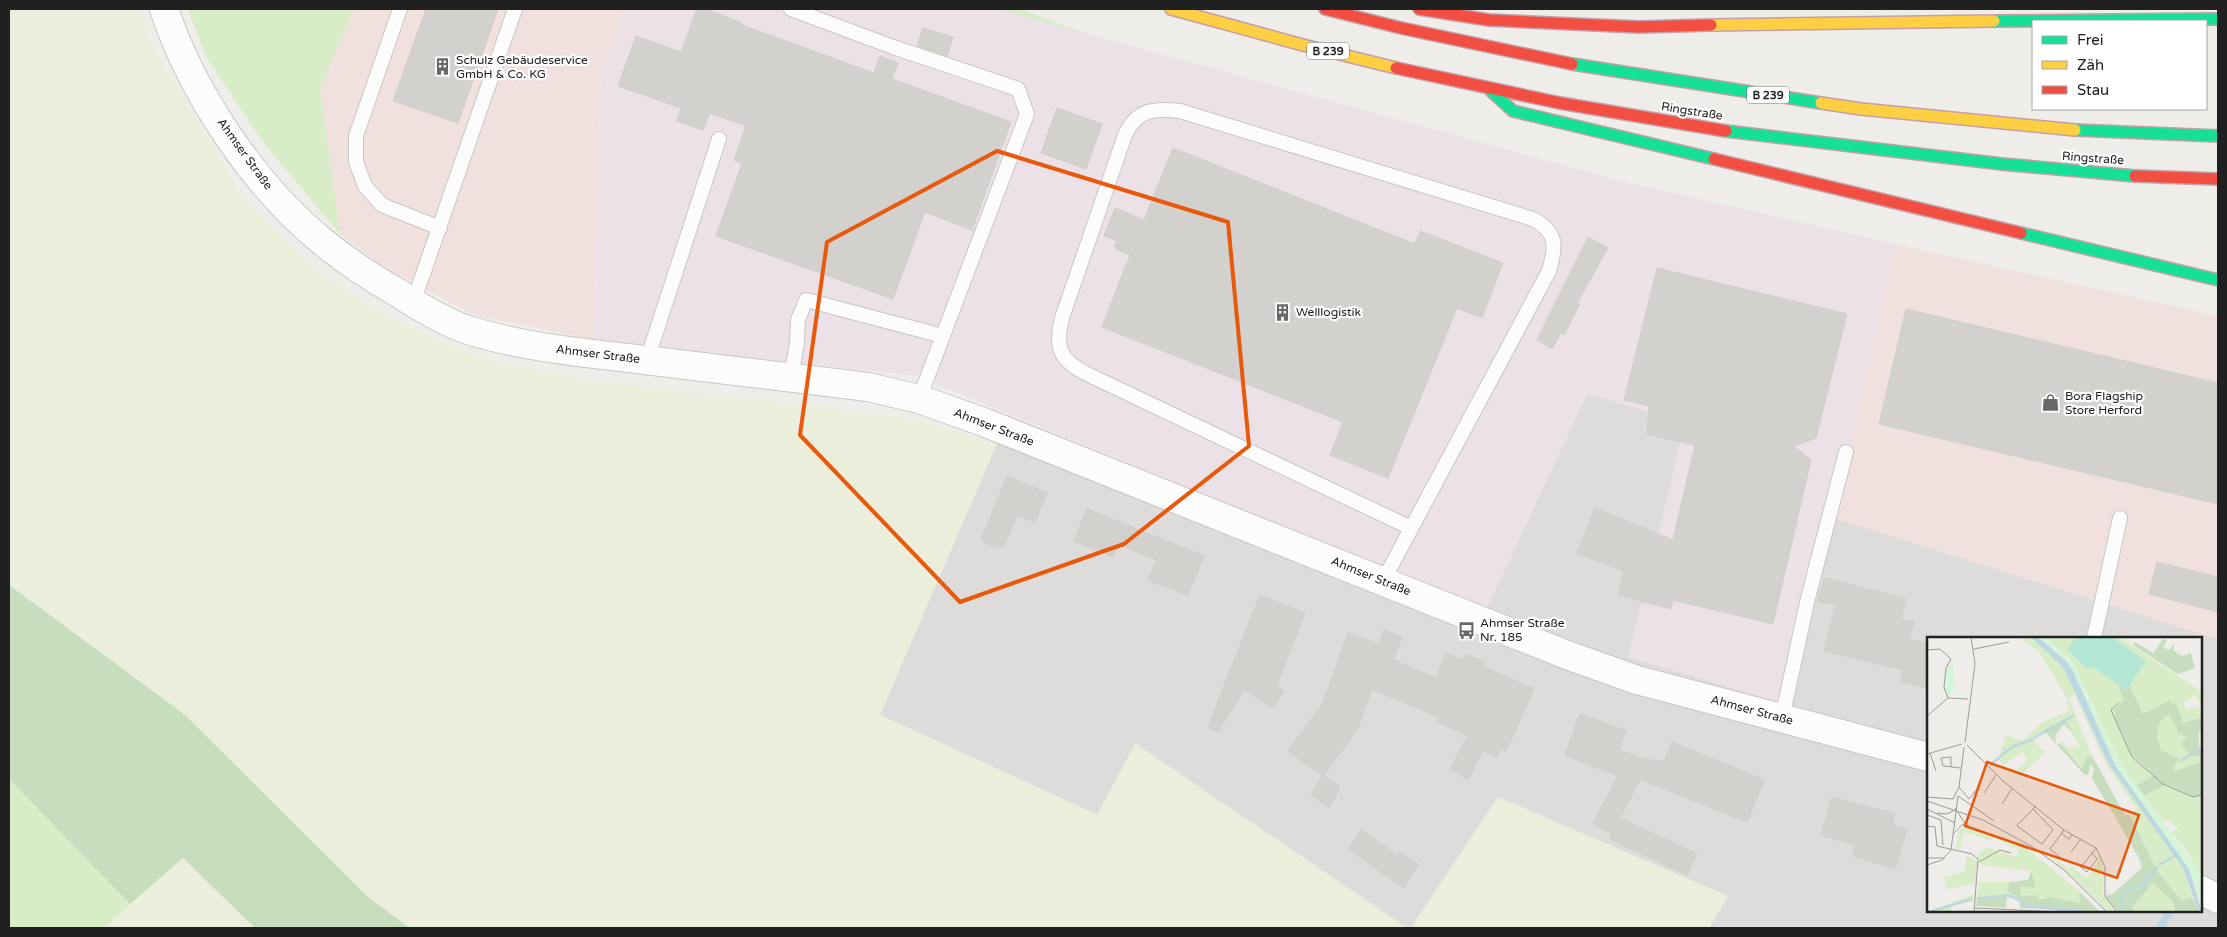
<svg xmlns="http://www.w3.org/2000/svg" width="2227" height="937" font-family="'Varela Round',sans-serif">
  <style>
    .residential { fill: #dddcda; fill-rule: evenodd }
    .commercial { fill: #f0e1de }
    .industrial { fill: #ece1e7 }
    .farmland { fill: #eceedc }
    .grass { fill: #d8ecc7 }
    .forest { fill: #c6ddbe }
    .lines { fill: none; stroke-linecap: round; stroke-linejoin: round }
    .stream { stroke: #bcd7e2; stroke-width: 8 }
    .building { fill: #d2d1ce; stroke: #d1ceca }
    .lane-casing { stroke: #c7c6c5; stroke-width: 16 }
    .street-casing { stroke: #c7c6c5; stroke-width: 30 }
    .fast-casing { stroke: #c49fa8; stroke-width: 14 }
    .slow-casing { stroke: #c49fa8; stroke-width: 14 }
    .jam-casing { stroke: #c49fa8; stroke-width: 14 }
    .lane { stroke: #fcfcfc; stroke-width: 14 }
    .street { stroke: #fcfcfc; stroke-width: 28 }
    .fast { stroke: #16e098; stroke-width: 11 }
    .slow { stroke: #ffcf43; stroke-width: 11 }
    .jam { stroke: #f24e42; stroke-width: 11 }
    .marked { fill: none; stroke: #e8590c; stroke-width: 4; stroke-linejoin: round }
    .labels { text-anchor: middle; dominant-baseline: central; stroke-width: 4.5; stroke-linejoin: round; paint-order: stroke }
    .shield { fill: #fff; stroke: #636363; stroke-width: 1 }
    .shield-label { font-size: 11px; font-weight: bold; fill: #202020 }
    .poi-label { font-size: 12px; fill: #202020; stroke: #fff; text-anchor: start }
    .street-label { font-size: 12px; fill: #202020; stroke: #fff }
    .inset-river { fill: none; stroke: #bcd7e2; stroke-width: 2.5 }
    .inset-road { fill: none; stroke: #9c9b99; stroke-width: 1 }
    .view { fill: #e8590c; fill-opacity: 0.15; stroke: #e8590c; stroke-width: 2.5 }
    .inset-edge { fill: none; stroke: #202020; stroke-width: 2.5 }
  </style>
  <rect width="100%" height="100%" fill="#eeede9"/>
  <path class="residential" d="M1587 394 1686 421 1629 657 1834 518 2218 639V928H1709L1728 896 1498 797 1411 928H1407L1136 744 1098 815 880 715 997 443 1007 415 1486 610ZM1928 638H2201V911H1928Z"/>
  <path class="commercial" d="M354 9H626L601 70 594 340 474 315 385 268 340 234 320 89Z
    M1895 244 2218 316V639L1834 518Z"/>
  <path class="industrial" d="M626 9H998L1617 180 1895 244 1834 518 1788 705 1628 657 1686 420 1587 394 1486 610 917 376 594 340 601 70Z"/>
  <path class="farmland" d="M9 9H138L155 50 243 197 315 270 373 308 450 346 502 364 589 380 908 418 997 443 880 715 1097 815 1135 744 1407 928H410L369 898 184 714 9 585Z
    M1498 797 1728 896 1709 928H1411Z
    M183 858 255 928H104L110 921Z"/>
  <path class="grass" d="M188 9H354L320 89 340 234 262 141 206 57Z
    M998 9H1021L1089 35Z
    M9 779 130 904 104 928H9Z"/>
  <path class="forest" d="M9 585 184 714 369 898 410 928H255L183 858 130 904 9 779Z"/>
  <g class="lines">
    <path class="stream" d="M2160 928 2170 911"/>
  </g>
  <path class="building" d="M426 9H498L458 123 393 101Z
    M697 9H705L742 23V25L874 73 880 56 898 63 892 79 1011 122 972 230 925 212 893 299 716 236 742 163 734 160 746 126 710 113 703 130 677 121 681 108 618 86 636 36 681 52Z
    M923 28 953 37 947 56 917 46Z
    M1057 108 1102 124 1086 169 1041 153Z
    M1173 148 1415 244 1420 231 1503 263 1482 318 1457 308 1388 478 1330 455 1343 422 1102 327 1130 255 1114 248 1117 241 1104 236 1115 208 1144 220Z
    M1588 237 1608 248 1577 303 1580 304 1564 335 1561 333 1552 349 1537 340Z
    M1657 268 1847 314 1816 438 1794 446 1811 460 1773 624 1673 600 1671 609 1618 595 1624 571 1577 553 1595 508 1673 540 1695 445 1647 434 1649 406 1624 400Z
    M1906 309 2218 383V504L1879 424Z
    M1007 476 1047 493 1035 522 1017 515 1004 547H995L981 540Z
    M1087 509 1204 556 1188 595 1148 580 1157 560 1118 544 1113 557 1074 541Z
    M2157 562 2218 577V612L2149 594Z
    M1824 578 1906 599 1901 619 1914 622 1909 639 1928 644V689L1900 681 1903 670 1824 651 1836 605 1818 601Z
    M1260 595 1305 613 1277 685 1284 690 1273 708 1244 690 1218 732 1208 727Z
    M1384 630 1402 637 1393 660 1436 678 1446 654 1463 660 1466 654 1484 662 1482 666 1534 689 1506 751 1500 749 1497 757 1483 751 1468 779 1450 769 1468 735 1437 722 1439 717 1372 689 1357 730 1324 775 1340 787 1329 808 1311 794 1323 776 1288 751 1318 710 1320 711 1348 633 1379 644Z
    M1580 714 1626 731 1619 750 1641 758 1664 762 1672 742 1764 780 1747 822 1640 779 1620 818 1697 854 1687 875 1610 839 1612 834 1593 824 1618 776 1565 755Z
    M1832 797 1895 814 1892 825 1907 829 1895 869 1853 856 1856 845 1821 835Z
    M1361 830 1397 855 1399 852 1418 864 1404 888 1348 849Z"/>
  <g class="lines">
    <defs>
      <path id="lane" d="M400 9 356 136V162L365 186 382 205 440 228
        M791 9 893 47 1018 89 1027 114 919 399
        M413 303 515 9
        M647 360 719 139
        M791 377 797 343 798 320 806 300 943 336
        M1383 581 1549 271C1556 247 1558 232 1533 219L1180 111C1154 108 1137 109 1125 135L1062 318C1055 347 1059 359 1085 373L1411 528
        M2094 638 2120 518
        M1782 718 1808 598 1846 452"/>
      <path id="street" d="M164 9C192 93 254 186 323 242 346 261 372 278 398 293 418 306 448 324 471 331 527 348 587 353 645 360 719 369 794 378 868 387L919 399 986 423 1567 655 1637 680 1928 757
        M2201 890 2218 899"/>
      <path id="fast" d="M1994 21 2218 19
        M1572 64 1821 103
        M1491 91 1513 111 1714 159
        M2075 130 2218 136
        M1726 131 2002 164 2135 176
        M2021 233 2218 280"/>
      <path id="slow" d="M1171 9 1299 44 1396 68
        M1711 25 1994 21
        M1821 103 1861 109 2075 130"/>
      <path id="jam" d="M1325 9 1401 28 1572 64
        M1419 9 1489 20 1639 27 1711 25
        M1396 68 1560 103 1726 131
        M1714 159 2021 233
        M2135 176 2218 179"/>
    </defs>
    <use href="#lane" class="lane-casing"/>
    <use href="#street" class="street-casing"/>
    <use href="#fast" class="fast-casing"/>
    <use href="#slow" class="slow-casing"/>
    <use href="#jam" class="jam-casing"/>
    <use href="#lane" class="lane"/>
    <use href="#street" class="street"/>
    <use href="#fast" class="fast"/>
    <use href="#slow" class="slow"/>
    <use href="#jam" class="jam"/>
  </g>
  <path class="marked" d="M997 151 1228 222 1249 446 1124 544 960 602 800 435 827 242Z"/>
  <defs>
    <symbol id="building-bare" viewBox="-9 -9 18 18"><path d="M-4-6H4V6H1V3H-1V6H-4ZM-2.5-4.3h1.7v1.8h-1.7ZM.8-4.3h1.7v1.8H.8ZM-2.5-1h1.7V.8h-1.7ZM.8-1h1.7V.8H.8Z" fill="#686866" stroke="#fff" stroke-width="2.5" paint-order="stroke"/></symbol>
    <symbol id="shop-bare" viewBox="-9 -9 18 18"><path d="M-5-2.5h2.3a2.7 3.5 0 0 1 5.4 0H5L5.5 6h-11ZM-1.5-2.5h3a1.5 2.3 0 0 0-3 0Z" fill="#686866" stroke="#fff" stroke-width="2.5" paint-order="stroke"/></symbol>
    <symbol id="bus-bare" viewBox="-9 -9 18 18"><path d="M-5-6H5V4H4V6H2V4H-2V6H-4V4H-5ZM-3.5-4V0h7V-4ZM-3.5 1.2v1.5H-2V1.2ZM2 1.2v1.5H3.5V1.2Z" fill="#686866" stroke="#fff" stroke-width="2.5" paint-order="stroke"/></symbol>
  </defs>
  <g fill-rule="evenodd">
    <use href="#building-bare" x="430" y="54" width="25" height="25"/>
    <use href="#building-bare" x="1270" y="300" width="25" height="25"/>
    <use href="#shop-bare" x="2038" y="390" width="25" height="25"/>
    <use href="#bus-bare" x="1454" y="618" width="25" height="25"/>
  </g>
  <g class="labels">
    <g class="shield">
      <rect x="1307" y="42.5" width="42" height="17" rx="4"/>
      <rect x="1747" y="86.5" width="42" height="17" rx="4"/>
    </g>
    <g class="shield-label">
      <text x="1328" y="51">B 239</text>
      <text x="1768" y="95">B 239</text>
    </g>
    <g class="poi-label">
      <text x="456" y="60">Schulz Gebäudeservice<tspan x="456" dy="14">GmbH &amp; Co. KG</tspan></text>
      <text x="1296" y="312">Welllogistik</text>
      <text x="2065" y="396">Bora Flagship<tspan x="2065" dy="14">Store Herford</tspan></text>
      <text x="1480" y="623">Ahmser Straße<tspan x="1480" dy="14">Nr. 185</tspan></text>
    </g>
    <g class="street-label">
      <text transform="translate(1692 111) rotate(9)">Ringstraße</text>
      <text transform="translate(245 154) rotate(54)">Ahmser Straße</text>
      <text transform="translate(2093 158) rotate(4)">Ringstraße</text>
      <text transform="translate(598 354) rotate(7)">Ahmser Straße</text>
      <text transform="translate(994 427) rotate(21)">Ahmser Straße</text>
      <text transform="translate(1371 576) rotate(22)">Ahmser Straße</text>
      <text transform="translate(1752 710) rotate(15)">Ahmser Straße</text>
    </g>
  </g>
  <g transform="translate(1927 637)">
    <rect width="275" height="275" fill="#eeede9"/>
    <path d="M104 0 136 30 181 126 256 231 267 263 263 260 255 264 231 235 202 177 210 172 180 129 148 58 142 61 165 119 160 120 157 131 133 106 135 104 139 110 153 111 140 87 143 80 106 102 118 116 95 137 90 132 100 123 96 115 77 128 71 122 79 98 95 104 114 86 142 74 140 62 130 44 111 14 96 3ZM118 0H149L140 13 159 32 166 30 190 46 197 63 188 72 227 138 209 149 194 127 146 25ZM185 0H192L275 55V65L272 66 268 58 257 65 259 73 272 69 275 81 256 87 248 66 243 68 242 63 216 77 202 48 218 24ZM242 77 252 97 260 100 254 106 265 117 273 119V125L245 135 250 127 234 113 230 101 232 86ZM239 147 275 157V245L262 216 244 195 252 192 241 183 237 184 217 159ZM37 190 97 211 108 218 152 254 153 266 123 260H94L93 248 109 251 104 234 54 228 50 219 59 210 89 220 92 213 67 201 64 204 37 195 33 212 29 211 32 193ZM117 214 142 232 145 229 159 241 170 228 172 218 177 233 176 256 186 273 183 275ZM40 218 50 225 48 246 20 253 17 240 38 234ZM52 245H83V254L89 259 50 260ZM226 246 247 266 248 275H207L205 270ZM47 257 46 262 24 269 25 275H0Z" fill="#d8ecc7"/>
    <path d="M236 2 240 4 236 10 242 13 248 5 246 13 255 19 264 16 268 31 251 37 206 8 208 5 226 16ZM190 46 198 53 202 48 216 77 243 63 244 67 249 66 256 86 275 81V94H272V110L275 111V157L268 160 239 147 217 159 209 149 227 138 206 119 188 81V72L197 63ZM242 77 252 97 260 100 254 106 255 109 265 119H273V125L246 135 251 121 234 113 230 100 232 86ZM144 80 140 85 145 95 137 87 128 99 129 107 117 93ZM133 106 155 131 160 120 165 119 198 178 202 177 231 235 255 264 263 260 267 263 272 275H248L247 266 226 246 205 270 207 275H192L180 262V257L184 258 215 231 213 223 165 141 167 133 164 127 161 138H158L130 108ZM104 234 109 251 93 249 94 259 109 258 113 262 123 260 153 266 152 254 173 275 93 271 92 261H80L79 271 49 269 50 260H89L80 253 83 245 101 243Z" fill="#c6ddbe" fill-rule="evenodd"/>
    <path d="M111 0H118L146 25 194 127 270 231 275 245V269L262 232 188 128 131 16ZM26 23 28 52 22 58 18 52 20 32Z" fill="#d6f4d8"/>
    <path d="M149 0H185L219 24 199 53 166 30 160 32 140 13Z" fill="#b3e6d4"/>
    <path d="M104 0H111L139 24 146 34 188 128 262 232 275 275H272L256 231 181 126 136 30Z" fill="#bcd7e2"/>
    <path class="inset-river" d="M107 101 147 78M252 124 275 112M63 128 85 110 106 102M232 228 249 218M50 262 82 258 103 269 155 275M192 274 196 269 195 256 218 247 220 238H227L230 229M2 275 45 262"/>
    <path class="inset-road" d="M47 12 82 5M0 13 13 12 24 22 19 31 17 50 21 61M0 30V49M192 66 184 73 205 120 236 147 266 160 275 158M0 79 21 61 41 62M38 105 48 27 44 0M40 108 76 144 137 193 169 211 178 230V259L190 275M3 116 9 134M0 117 35 107M24 130V120L14 121 16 129H18L33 131H34M32 150 37 110M32 150 42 162 50 152M57 156 69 138M31 159 67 184M0 160 26 162 32 150M0 164 56 183 104 209 137 233 180 275M75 167 85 151M28 171 39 188M0 172 28 186M106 172 126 193 115 207 90 189 91 187 109 169M10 176 20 177 30 172M0 178 14 183 16 208M0 189 8 190 10 209 45 217 51 222 47 275M137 193 123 212 138 224M27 196 36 187 101 212M134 196 142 202 145 197M144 215 154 202M165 216 170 222 160 235 154 230 165 216 169 211M0 221H18M52 225 73 213 84 216M0 228 15 223 24 213 31 159M47 271 132 275"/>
    <path class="view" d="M60 125 212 178 190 241 38 189Z"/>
    <rect width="275" height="275" class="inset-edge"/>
  </g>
  <rect width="2227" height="937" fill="none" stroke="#202020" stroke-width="20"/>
  <rect x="2032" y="20" width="175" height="90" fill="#ffffff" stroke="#a6a6a6"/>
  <rect x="2042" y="36" width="25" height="8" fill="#16e098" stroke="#a6a6a6"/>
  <text x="2077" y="45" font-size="15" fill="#202020">Frei</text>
  <rect x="2042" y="61" width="25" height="8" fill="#ffcf43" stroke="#a6a6a6"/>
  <text x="2077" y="70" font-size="15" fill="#202020">Zäh</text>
  <rect x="2042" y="86" width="25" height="8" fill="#f24e42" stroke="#a6a6a6"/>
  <text x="2077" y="95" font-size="15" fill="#202020">Stau</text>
</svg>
